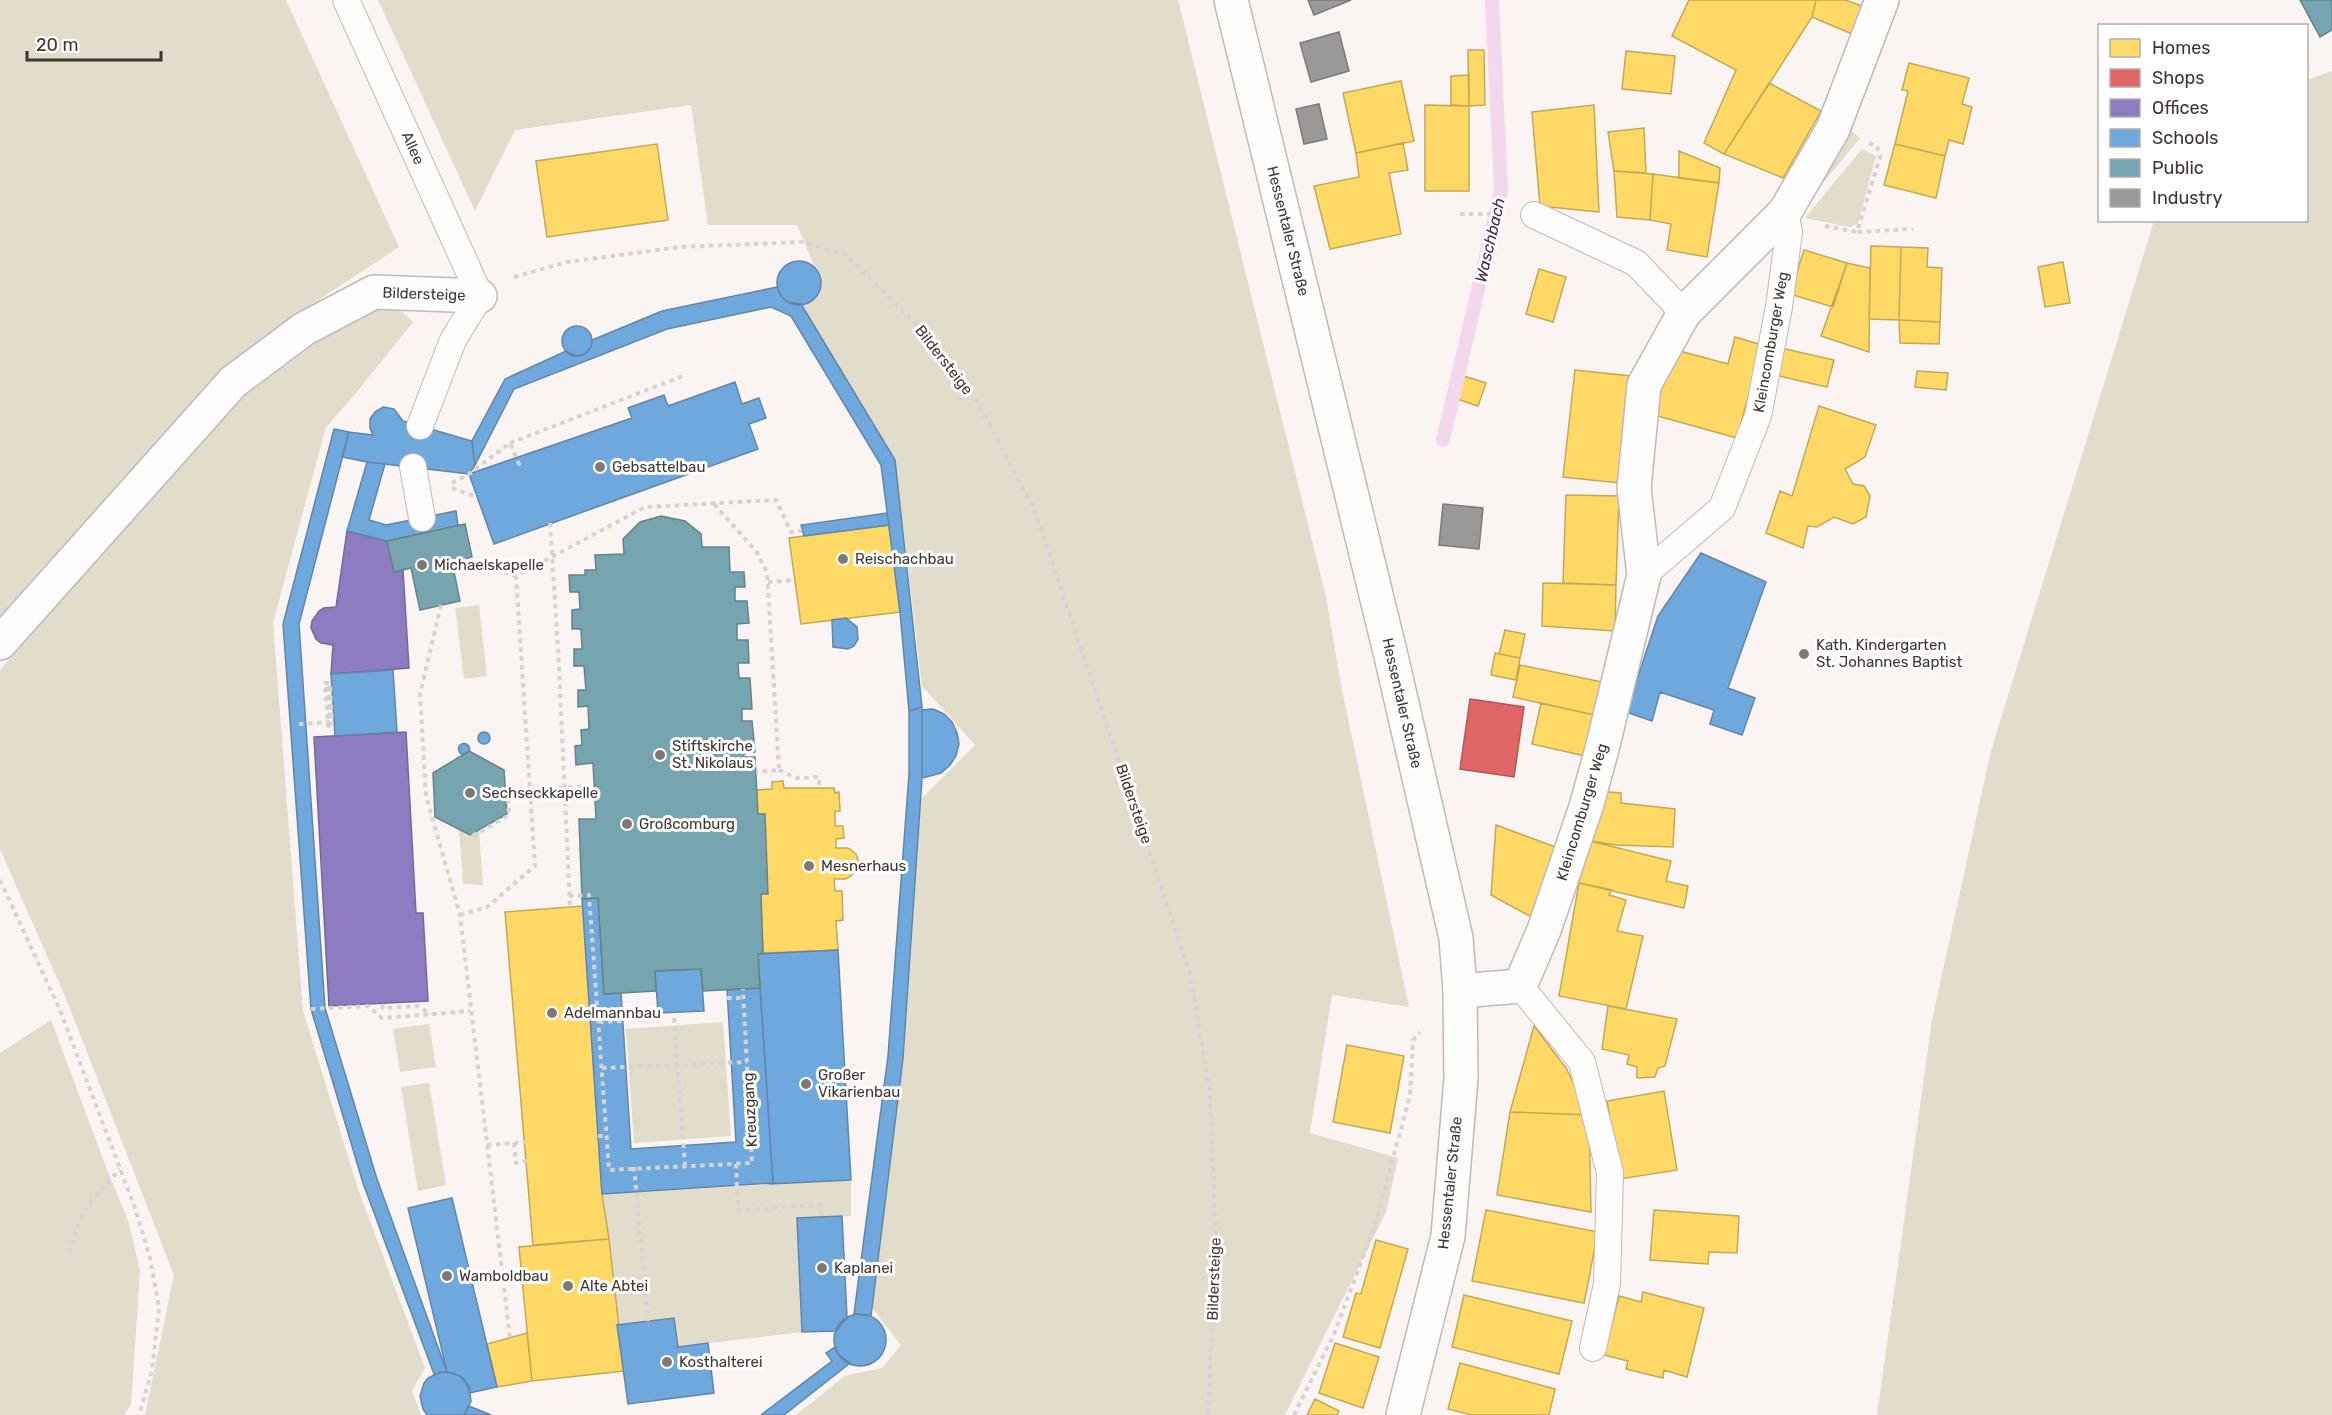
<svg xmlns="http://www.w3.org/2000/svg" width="2332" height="1415" font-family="Rubik,sans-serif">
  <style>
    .green { fill: #e1ddca }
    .homes { fill: #ffd966; stroke: #c5a856; stroke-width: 1.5 }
    .shops { fill: #e06666; stroke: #b05756; stroke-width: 1.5 }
    .offices { fill: #8e7cc3; stroke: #766797; stroke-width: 1.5 }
    .schools { fill: #6fa8dc; stroke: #6186a9; stroke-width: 1.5 }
    .public { fill: #76a5af; stroke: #668389; stroke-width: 1.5 }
    .industry { fill: #999; stroke: #7e7b7a; stroke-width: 1.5 }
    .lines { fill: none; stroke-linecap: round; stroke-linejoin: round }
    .stream { stroke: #f3d8ec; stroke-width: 14 }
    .lane-casing { stroke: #c0b9b6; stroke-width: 28 }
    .street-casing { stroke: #c0b9b6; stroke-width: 36 }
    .secondary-casing { stroke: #c0b9b6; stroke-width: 36 }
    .path { stroke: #d6d4d3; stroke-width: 4; stroke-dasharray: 4.5 4.5; stroke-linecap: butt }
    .lane { stroke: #fefdfd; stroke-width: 26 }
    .street { stroke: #fefdfd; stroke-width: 33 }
    .secondary { stroke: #fefdfd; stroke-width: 33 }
    .poi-dot { fill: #807875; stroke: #fff; stroke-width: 2 }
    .labels { text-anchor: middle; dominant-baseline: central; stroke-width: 6; stroke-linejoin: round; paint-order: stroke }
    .street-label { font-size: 15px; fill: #3f3531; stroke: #fff }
    .poi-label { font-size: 15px; fill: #3f3531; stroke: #fff; text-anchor: start }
    .water-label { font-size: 16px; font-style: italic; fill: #4f234a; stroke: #fff }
  </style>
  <rect width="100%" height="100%" fill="#faf4f2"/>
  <path class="green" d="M0 0H286L399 247 311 305 242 355 0 626Z
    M378 0H1178L1326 597 1342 690 1409 1007 1332 995 1310 1133 1398 1158 1386 1212 1285 1415H796L845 1376 882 1368 901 1345 872 1308 904 1058 921 799 975 745 922 686 895 460 801 304C813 302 819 294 821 282L797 225H708L691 105 515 130 475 211Z
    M2332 71V1415H1877L1932 1020 1991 751 2154 221 2306 220 2307 80Z
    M1847 127 1860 138 1810 199Z
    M1862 149 1876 156 1858 224 1850 227 1805 218Z
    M390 301 413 322 356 393 326 427 273 623 303 1011 359 1192 425 1368 412 1391 421 1415H145L174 1275 67 1001 0 849V670L158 483 247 394 316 343Z
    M479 605 487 676 464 679 455 608Z
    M459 829 469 835 479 830 483 885 463 884Z
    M51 1020 106 1167 129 1223 140 1271 131 1405 124 1415H0V1053Z
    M723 1022 731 1136 634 1143 626 1029Z
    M429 1024 436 1067 400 1072 393 1029Z
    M429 1083 446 1185 418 1191 401 1087Z
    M851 1180V1216L797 1218 802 1332 678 1347 674 1318 617 1325 602 1194Z"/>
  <path class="homes" d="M1689 0H1816L1812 17 1724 154 1704 143 1736 70 1672 36Z
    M1816 0H1845L1871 9 1859 37 1812 17Z
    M1468 50H1484L1485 105 1469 106Z
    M1626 51 1675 56 1671 94 1622 89Z
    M1909 63 1969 78 1962 104 1972 107 1963 144 1949 140 1945 156 1895 144 1908 91 1902 90Z
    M1469 75V106L1451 105V76Z
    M1401 81 1414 141 1356 153 1343 93Z
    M1769 83 1821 111 1783 178 1724 154Z
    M1425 105 1469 106V191H1425Z
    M1594 105 1599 212 1540 206 1532 112Z
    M1644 128 1646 173 1614 171 1608 132Z
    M1403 143 1408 170 1389 173 1401 234 1330 249 1314 186 1359 177 1356 153Z
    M657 144 668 220 547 237 536 161Z
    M1895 144 1945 156 1936 198 1884 185Z
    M1679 151 1720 168 1719 183 1679 178Z
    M1614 171 1653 174 1650 220 1617 217Z
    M1653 174 1719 183 1707 257 1667 250 1671 224 1650 220Z
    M1871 246 1901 247 1899 320 1869 319Z
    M1901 247 1928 248 1927 267 1942 268 1940 322 1899 320Z
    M1804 250 1847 263 1833 307 1790 294Z
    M2063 262 2070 303 2045 307 2038 267Z
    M1847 263 1870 268 1869 352 1821 336Z
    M1539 269 1566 277 1553 322 1526 314Z
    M1899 320 1940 322 1939 344 1900 343Z
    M1735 337 1762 345 1737 438 1654 415 1672 349 1728 364Z
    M1781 348 1834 360 1827 387 1775 375Z
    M1575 370 1631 376 1619 483 1563 477Z
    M1917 371 1948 373 1946 390 1915 387Z
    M1464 376 1486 383 1478 406 1457 399Z
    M1819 406 1876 425 1865 457 1845 469 1853 484 1864 486 1870 496 1866 517 1853 524 1834 517 1817 527 1808 526 1803 548 1766 533 1780 491 1792 496Z
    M1566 495 1619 496 1616 585 1563 583Z
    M889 525 900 612 801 624 789 538Z
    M1543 583 1616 585 1615 631 1542 626Z
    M1505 630 1525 634 1520 658 1499 654Z
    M1495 653 1520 658 1516 680 1491 675Z
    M1520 665 1607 683 1599 716 1513 697Z
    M1541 703 1599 716 1590 757 1532 744Z
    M783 781 784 788H834L835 793 839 792 840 811H835V826H843L844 838 836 839V848H848L856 854 859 863 852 875 846 879H834L835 891H842L843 920 836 921 838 950 763 953 756 790 772 789V782Z
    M1597 791 1621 793V803L1675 809 1673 847 1615 845 1586 840Z
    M1496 825 1558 848 1537 920 1491 895Z
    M1586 840 1671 861 1666 881 1688 886 1684 908 1579 883Z
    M1579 883 1612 890 1609 895 1626 900 1617 931 1643 936 1626 1009 1559 996Z
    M583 906 602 1194 609 1239 533 1245 505 912Z
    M1608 1006 1677 1019 1665 1066 1658 1068 1655 1077 1637 1078V1067L1627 1064 1629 1055 1602 1049Z
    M1534 1026 1566 1068 1589 1115 1510 1112Z
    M1347 1045 1404 1056 1390 1133 1333 1122Z
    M1664 1091 1677 1170 1620 1179 1607 1101Z
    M1510 1112 1589 1115 1591 1212 1497 1195Z
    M1486 1210 1598 1232 1584 1303 1472 1281Z
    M1654 1210 1739 1216 1737 1253 1709 1252 1708 1264 1650 1260Z
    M609 1239 624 1371 532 1381 519 1247Z
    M1376 1240 1408 1249 1380 1348 1343 1337 1356 1293 1361 1294Z
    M1643 1292 1704 1308 1687 1377 1664 1370 1663 1378 1626 1369 1628 1361 1604 1355 1619 1296 1641 1302Z
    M1464 1295 1572 1321 1559 1374 1452 1347Z
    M527 1333 532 1381 497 1387 487 1344Z
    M1335 1343 1379 1357 1363 1408 1319 1393Z
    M1460 1363 1555 1389 1549 1415H1472L1448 1409Z
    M1315 1399 1339 1411 1337 1415H1307Z"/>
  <path class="shops" d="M1470 699 1524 707 1514 777 1460 769Z"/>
  <path class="offices" d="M347 531 387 541 394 572 403 570 409 668 331 674 333 645 321 643 316 639 311 628 312 621 319 611 324 608 336 607Z
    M406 732 416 913H423L428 1001 329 1006 314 737Z"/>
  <path class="schools" d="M777 283a22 22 0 1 1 44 0a22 22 0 1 1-44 0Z
    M777 287 782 297 787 302 801 304 895 460 922 707 909 711 900 612 881 465 791 316 771 307 667 329 514 389 475 465 472 441 505 379 566 351 576 356 585 354 591 347 592 340 662 311Z
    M562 341a15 15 0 1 1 30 0a15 15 0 1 1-30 0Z
    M735 382 742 404 759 398 766 418 749 424 758 449 494 544 469 474 632 418 628 408 664 395 668 406Z
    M383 407 394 409 403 421 472 441 475 465 469 474 367 462 342 457 349 432 373 435 370 428V419L375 412Z
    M334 429 349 432 299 624 325 1008 377 1179 447 1372 434 1374 363 1183 311 1009 283 624Z
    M367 462 385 464 369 520 386 525 456 511 458 526 387 541 347 531Z
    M887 513 889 525 804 536 801 525Z
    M1701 553 1766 582 1728 688 1755 698 1742 735 1710 724 1714 710 1660 692 1652 721 1626 712 1658 616Z
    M846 618 857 627 858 639 854 646 848 649 833 647 832 620Z
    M846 618 857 627 858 639 854 646 848 649 833 647 832 620Z
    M393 670 397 732 335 736 331 674Z
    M922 707V778L903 1059 871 1316 854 1314 888 1056 909 774V711Z
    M933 709 944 714 952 722 957 733 959 744 956 756 950 765 941 773 922 778V710Z
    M478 738a6 6 0 1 1 12 0a6 6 0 1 1-12 0Z
    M458.5 749a5.5 5.5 0 1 1 11 0a5.5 5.5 0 1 1-11 0Z
    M598 898 604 994 621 993 631 1149 736 1142 727 990 760 988 773 1183 602 1194 582 899Z
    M838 950 851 1180 769 1184 773 1183 758 954Z
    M701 969 704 1011 658 1013 655 971Z
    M452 1198 497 1387 470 1393 465 1380 460 1376 447 1372 408 1208Z
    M842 1216 847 1318 836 1331 802 1332 797 1218Z
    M834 1340a26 26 0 1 1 52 0a26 26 0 1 1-52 0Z
    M674 1318 678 1347 708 1343 714 1393 628 1404 617 1325Z
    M835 1347 839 1355 850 1363 784 1415H761L832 1361 826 1353Z
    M440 1372 453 1373 460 1376 469 1386 471 1401 464 1415H427L423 1409 420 1396 424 1383 428 1378Z
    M469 1406 491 1415H464Z"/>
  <path class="public" d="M2300 0H2332V30L2320 37Z
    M661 516 685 521 701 534 702 547H729L730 572H744L745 587H735V601H747L749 623 737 624V640H748L749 663H738L739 678H750L752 709H742V721H752L755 752 744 753V757H755L758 814H765L768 894H761L763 953 758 954 760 988 703 991 701 969 655 971 656 991 604 994 598 898 582 899 579 819H596L593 763 576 765 575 746 582 745 581 730 589 729 588 706 578 707V690H586L584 666H574V649H582L581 629H572V610L580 609 579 592H570L569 575H585V570H596L595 555 624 554 623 539 640 522Z
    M465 524 472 557 452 562 460 601 420 610 411 568 394 572 387 541Z
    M469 751 504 770 507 814 470 835 435 817 433 773Z"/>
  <path class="industry" d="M1308 0H1351L1314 15Z
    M1339 32 1349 71 1311 82 1300 43Z
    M1319 104 1327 139 1304 144 1296 109Z
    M1443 504 1483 508 1479 549 1439 545Z"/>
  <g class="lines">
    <path class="stream" d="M1443 440 1501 191 1492 0"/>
    <defs>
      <path id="lane" d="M346 0 480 296 453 340 420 426
        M1534 215 1636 263 1684 313
        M413 467 422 518
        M1644 575 1722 508 1758 416 1779 307 1789 232 1785 212
        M1520 986 1582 1062 1610 1173 1607 1284 1593 1348"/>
      <path id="street" d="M0 643 233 382 304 329 374 292 480 296
        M1460 991 1520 986 1544 930 1586 807 1602 749 1644 575 1634 488 1644 385 1684 313 1785 212 1833 129 1882 0"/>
      <path id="secondary" d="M1231 0 1391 656 1456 938 1460 991 1461 1078 1448 1236 1403 1415"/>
    </defs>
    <use href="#lane" class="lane-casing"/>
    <use href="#street" class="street-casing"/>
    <use href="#secondary" class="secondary-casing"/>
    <path class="path" d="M1869 143 1877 146 1880 157 1857 232 1913 229
      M1460 214H1500
      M1825 226 1857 232
      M514 277 567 262 680 247 801 242 845 254 926 334 977 402 1034 508 1190 973 1210 1093 1216 1239 1208 1415
      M510 443 683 376
      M452 483 469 474 510 443 519 464H516
      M452 488 477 497
      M714 504 756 551 767 572 779 770 756 772
      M550 523 558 648 570 906
      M461 559 516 576
      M768 582 795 580
      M441 605 420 694 426 796 460 915 510 1338
      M299 724 330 722 329 685H327L329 724 332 723 330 683H325L328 726 334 725
      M779 770 796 778 819 777V788
      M505 791 594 786
      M473 833 475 835 509 815 507 791
      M0 880 60 1010 135 1208 150 1258 159 1307 152 1371 139 1415
      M569 896 589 895 609 1170 752 1163 743 989
      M460 915 487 907 535 866 516 576 645 507 776 500 791 532 802 531
      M727 998H744
      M382 1004 383 1008 418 1006 431 1014
      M311 1009 368 1006 382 1018 470 1011
      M674 1018 685 1166
      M599 1022 622 1021
      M602 1068 747 1062
      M598 1136H607
      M514 1143 516 1163 527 1161
      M487 1145 526 1142
      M736 1164 738 1210 821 1205V1217
      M634 1167 648 1321
      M69 1253 83 1211 120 1169
      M1294 1415 1334 1334 1374 1228 1410 1096 1413 1040 1420 1032"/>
    <use href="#lane" class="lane"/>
    <use href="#street" class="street"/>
    <use href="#secondary" class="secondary"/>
  </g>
  <g class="poi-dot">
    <circle cx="600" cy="467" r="6"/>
    <circle cx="843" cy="559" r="6"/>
    <circle cx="422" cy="565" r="6"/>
    <circle cx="1804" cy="654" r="6"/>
    <circle cx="660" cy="755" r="6"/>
    <circle cx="470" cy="793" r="6"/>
    <circle cx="627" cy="824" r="6"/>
    <circle cx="809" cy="866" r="6"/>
    <circle cx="552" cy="1013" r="6"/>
    <circle cx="806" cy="1084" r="6"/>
    <circle cx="822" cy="1268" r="6"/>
    <circle cx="447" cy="1276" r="6"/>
    <circle cx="568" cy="1286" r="6"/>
    <circle cx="667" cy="1362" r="6"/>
  </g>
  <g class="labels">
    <g class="street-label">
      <text transform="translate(413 148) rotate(66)">Allee</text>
      <text transform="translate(1288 231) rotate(76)">Hessentaler Straße</text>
      <text transform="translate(424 294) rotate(2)">Bildersteige</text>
      <text transform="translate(1771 342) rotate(-80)">Kleincomburger Weg</text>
      <text transform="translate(944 360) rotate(52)">Bildersteige</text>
      <text transform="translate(1402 703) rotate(77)">Hessentaler Straße</text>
      <text transform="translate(1134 804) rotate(71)">Bildersteige</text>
      <text transform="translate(1582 812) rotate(-73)">Kleincomburger Weg</text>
      <text transform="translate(750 1110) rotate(-93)">Kreuzgang</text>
      <text transform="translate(1450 1183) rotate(-84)">Hessentaler Straße</text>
      <text transform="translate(1214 1279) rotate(-88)">Bildersteige</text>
    </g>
    <g class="poi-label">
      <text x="612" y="467">Gebsattelbau</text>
      <text x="855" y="559">Reischachbau</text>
      <text x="434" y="565">Michaelskapelle</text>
      <text x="1816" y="645">Kath. Kindergarten<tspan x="1816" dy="17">St. Johannes Baptist</tspan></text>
      <text x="672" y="746">Stiftskirche<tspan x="672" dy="17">St. Nikolaus</tspan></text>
      <text x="482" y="793">Sechseckkapelle</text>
      <text x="639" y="824">Großcomburg</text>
      <text x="821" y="866">Mesnerhaus</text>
      <text x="564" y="1013">Adelmannbau</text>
      <text x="818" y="1075">Großer<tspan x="818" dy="17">Vikarienbau</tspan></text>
      <text x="834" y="1268">Kaplanei</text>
      <text x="459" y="1276">Wamboldbau</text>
      <text x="580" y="1286">Alte Abtei</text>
      <text x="679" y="1362">Kosthalterei</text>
    </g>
    <g class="water-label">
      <text transform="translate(1490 240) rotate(-77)">Waschbach</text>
    </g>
  </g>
  <rect x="2098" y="24" width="210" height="198" fill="#ffffff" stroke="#b2aead" stroke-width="1.5"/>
  <rect x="2110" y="39" width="30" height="18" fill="#ffd966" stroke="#b2aead" stroke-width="1.5"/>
  <text x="2152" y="54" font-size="18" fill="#3f3531">Homes</text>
  <rect x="2110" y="69" width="30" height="18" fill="#e06666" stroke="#b2aead" stroke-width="1.5"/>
  <text x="2152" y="84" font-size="18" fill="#3f3531">Shops</text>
  <rect x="2110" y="99" width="30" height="18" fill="#8e7cc3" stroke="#b2aead" stroke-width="1.5"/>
  <text x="2152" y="114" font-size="18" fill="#3f3531">Offices</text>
  <rect x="2110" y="129" width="30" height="18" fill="#6fa8dc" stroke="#b2aead" stroke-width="1.5"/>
  <text x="2152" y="144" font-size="18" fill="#3f3531">Schools</text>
  <rect x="2110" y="159" width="30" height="18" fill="#76a5af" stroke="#b2aead" stroke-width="1.5"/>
  <text x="2152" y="174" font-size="18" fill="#3f3531">Public</text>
  <rect x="2110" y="189" width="30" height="18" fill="#999999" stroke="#b2aead" stroke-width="1.5"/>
  <text x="2152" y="204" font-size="18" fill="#3f3531">Industry</text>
  <path d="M27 51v9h134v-9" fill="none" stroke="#3f3531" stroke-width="3"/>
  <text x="36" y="51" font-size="18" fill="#3f3531" stroke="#ffffff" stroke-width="4.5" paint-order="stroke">20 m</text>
</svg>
